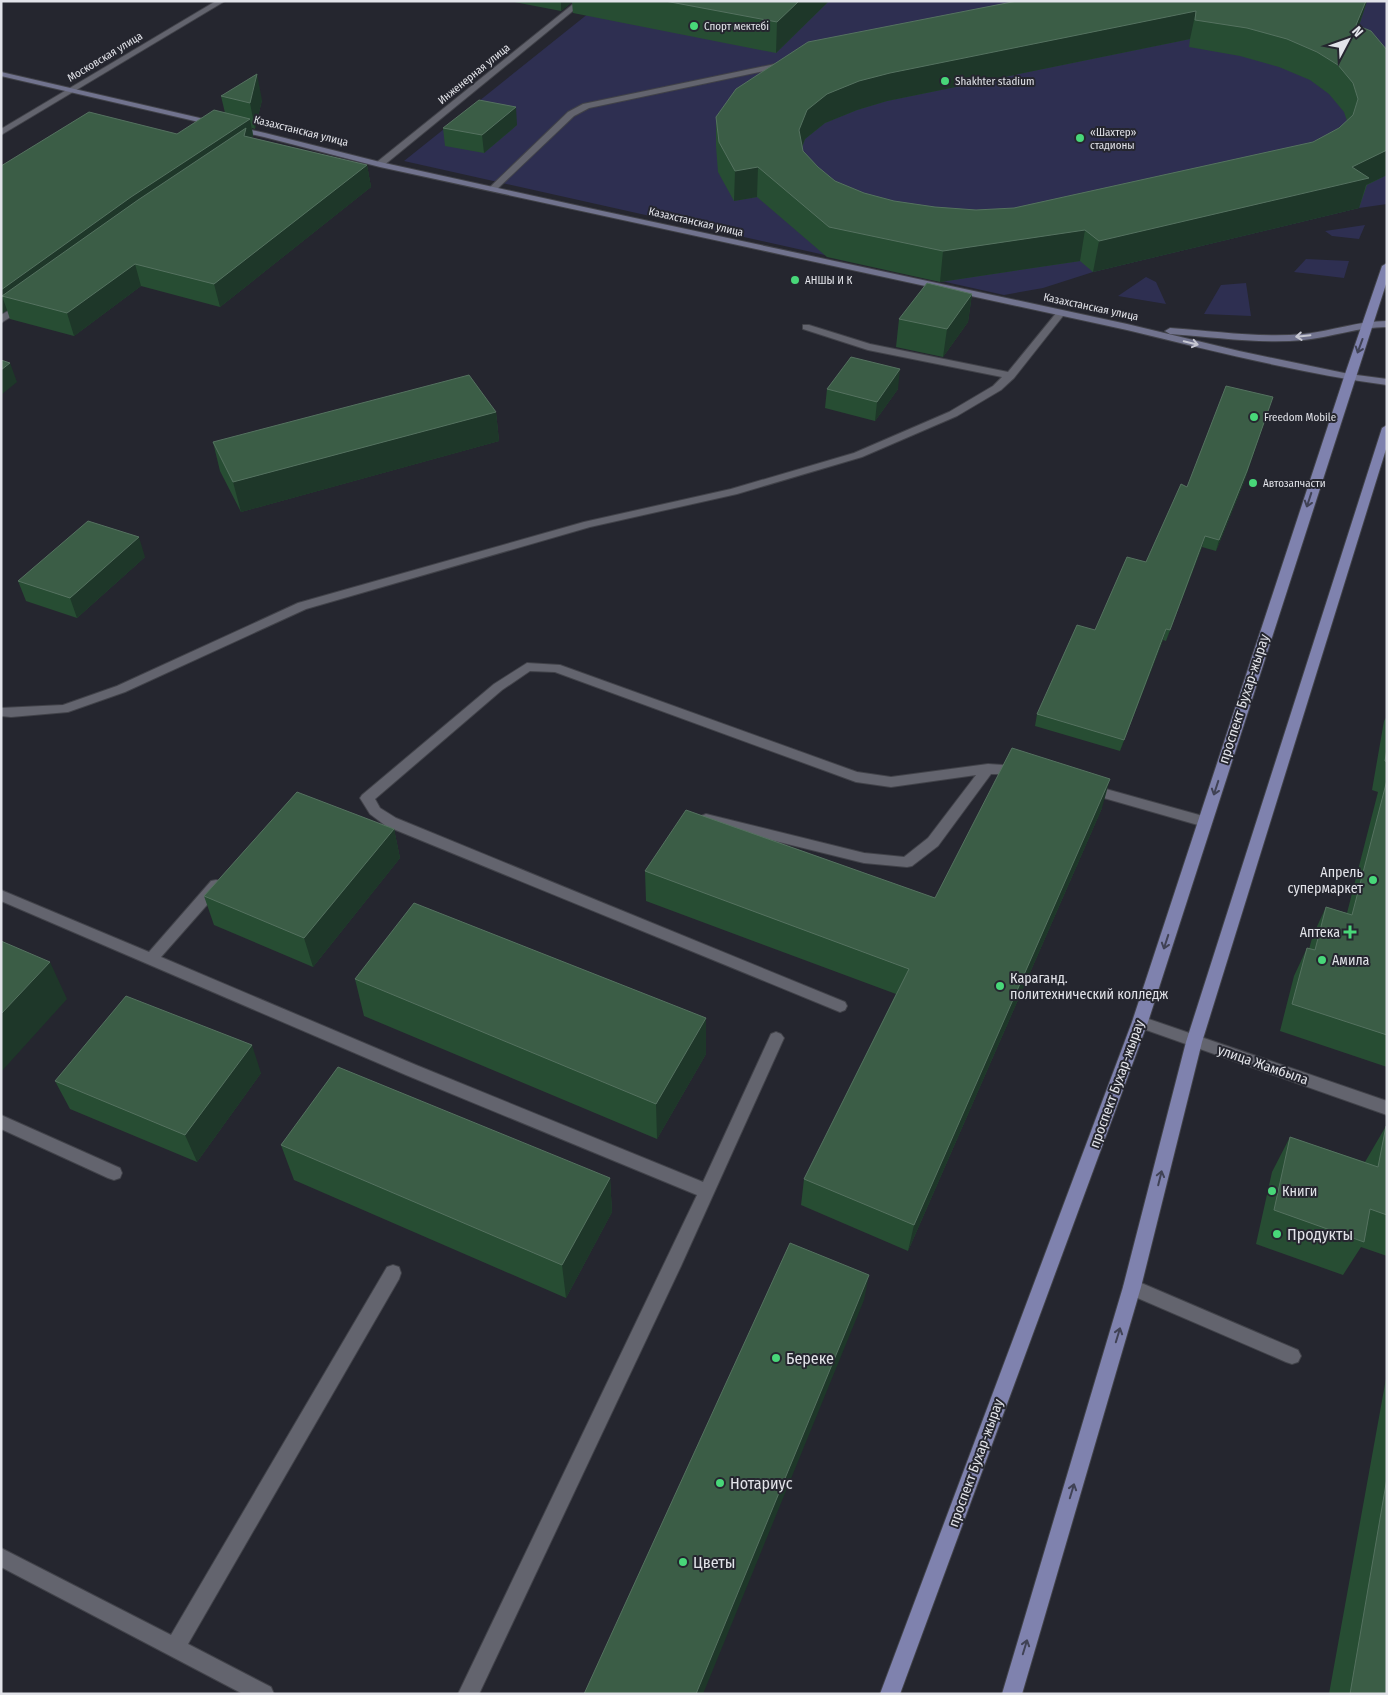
<svg xmlns="http://www.w3.org/2000/svg" width="1388" height="1695" font-family="'Fira Sans Condensed',sans-serif">
  <style>
    .green { fill: #2e2f51 }
    .lines { fill: none; stroke-linecap: round; stroke-linejoin: round }
    .service-casing { stroke: #414249; stroke-width: 2 }
    .minor-casing { stroke: #414249; stroke-width: 2 }
    .tertiary-casing { stroke: #414249; stroke-width: 2 }
    .secondary-casing { stroke: #414249; stroke-width: 2 }
    .primary-casing { stroke: #414249; stroke-width: 2 }
    .service { fill: #63646e; fill-rule: evenodd }
    .minor { fill: #63646e; fill-rule: evenodd }
    .tertiary { fill: #63646e; fill-rule: evenodd }
    .secondary { fill: #71738e; fill-rule: evenodd }
    .primary { fill: #7f82ae; fill-rule: evenodd }
    .wall { fill: #274d33; fill-rule: evenodd }
    .shaded-wall { fill: #1e3729 }
    .building { fill: #3b5d46; stroke: #557260; fill-rule: evenodd }
    .oneway { stroke: #c6c7d2 }
    .oneway2 { stroke: #404255 }
    .poi-dot { fill: #48d779; stroke: #25262f; stroke-width: 2 }
    .labels { text-anchor: middle; dominant-baseline: central; stroke-width: 4; stroke-linejoin: round; paint-order: stroke }
    .far-poi-label { font-size: 11px; fill: #e2e3e9; stroke: #25262f; text-anchor: start }
    .far-street-label { font-size: 11px; fill: #e2e3e9; stroke: #25262f }
    .street-label { font-size: 14px; fill: #e2e3e9; stroke: #25262f }
    .poi-label { font-size: 14px; fill: #e2e3e9; stroke: #25262f; text-anchor: start }
    .near-poi-label { font-size: 16px; fill: #e2e3e9; stroke: #25262f; text-anchor: start }
  </style>
  <rect width="100%" height="100%" fill="#25262f"/>
  <path class="green" d="M604 1H1387V204L1359 208 1093 272 1043 288 1004 295 404 161Z
    M1365 225 1359 239 1332 236 1325 231Z
    M1306 259 1349 261 1344 278 1294 272Z
    M1146 277 1156 282 1166 304 1118 296Z
    M1246 283 1251 316 1204 314 1221 285Z"/>
  <g class="lines">
    <defs>
      <path id="service" d="M785 62H788V66L589 108 574 116 495 191 488 189 568 112 583 104Z
        M1060 311 1063 312V316L1014 378 1001 390 957 416 862 457 737 494 590 527 306 609 125 692 68 712 11 717 1 716V708L63 705 117 686 298 603 584 522 731 489 854 453 949 412 993 386 1002 377 868 350 803 329V325H809L870 344 1008 372 1057 312Z
        M527 663 560 665 857 772 891 777 988 764 1019 766 1024 768 1026 771 1024 774H991L938 846 912 866 907 867 864 863 706 824 701 822 699 819 701 816 706 814 864 853 904 857 928 838 976 775 891 787 856 782 555 672 530 671 502 690 375 799 380 808 396 818 845 1002 847 1006 845 1010 840 1012 386 826 370 814 360 798 362 795 494 684Z
        M1088 784 1210 818 1212 822 1210 826 1205 827 1083 792 1081 789 1083 786Z
        M216 880 221 881 223 885 221 889 161 957 416 1065 703 1182 771 1034 776 1032 781 1034 784 1038 681 1266 479 1694H458L697 1195 406 1075 1 901V890L149 952 211 881Z
        M1 1115 120 1168 122 1173 120 1178 114 1180 108 1178 1 1129Z
        M393 1265 399 1267 401 1273 399 1279 188 1644 271 1687 274 1694H243L1 1567V1548L171 1635 387 1267Z
        M1132 1279 1298 1350 1301 1356 1298 1362 1292 1364 1286 1362 1126 1293 1123 1287 1126 1281Z"/>
      <path id="minor" d="M577 1H585L383 166H377V162Z
        M23 302 28 305 26 307 1 323V315Z
        M1140 1016 1387 1101V1115L1135 1026 1132 1022 1135 1018Z"/>
      <path id="tertiary" d="M216 1H225L1 135V129Z"/>
      <path id="secondary" d="M1 72 265 133 380 162 593 209 1127 324 1239 351 1349 374 1387 379V385C1299 373 1213 351 1127 330L380 167 264 137 1 76Z
        M1387 321V327C1358 327 1332 337 1304 340 1259 344 1214 337 1170 334L1165 331 1170 328C1214 331 1259 338 1304 334 1332 331 1358 321 1387 321Z"/>
      <path id="primary" d="M1387 263V281L1148 1022 900 1694H880L1132 1022 1344 377 1382 266Z
        M1387 425V446L1202 1042 1141 1287 1022 1694H1002L1123 1287 1186 1042 1382 428Z"/>
    </defs>
    <use href="#service" class="service-casing"/>
    <use href="#minor" class="minor-casing"/>
    <use href="#tertiary" class="tertiary-casing"/>
    <use href="#secondary" class="secondary-casing"/>
    <use href="#primary" class="primary-casing"/>
    <use href="#service" class="service"/>
    <use href="#minor" class="minor"/>
    <use href="#tertiary" class="tertiary"/>
    <use href="#secondary" class="secondary"/>
    <use href="#primary" class="primary"/>
  </g>
  <path class="wall" d="M509 1H829L776 53 573 13 572 2 561 11Z
    M1017 1H1367L1359 26 1387 50V175L1367 185 1359 208 1093 272 1080 261 940 282 827 257 757 197 734 201 718 172 716 146V117ZM1190 39 1189 47 1240 56 1279 67 1310 80 1329 94 1344 112 1347 121 1339 128 1313 142 1014 208 976 210 935 207 894 201 864 193 835 181 818 167 803 151 802 148 805 139 825 123 857 110 887 101Z
    M221 96 262 100 255 129 252 128 253 136 251 138 367 165 371 187 220 307 141 286 74 336 10 319 7 310 1 314V166L177 134 225 113Z
    M517 125 484 153 445 146 443 128Z
    M972 294 968 322 943 357 896 347 899 319Z
    M827 389H898L875 421 825 408Z
    M1269 408 1244 482 1216 551 1202 547 1166 641 1163 640 1120 751 1035 726 1037 714 1095 630 1146 562Z
    M496 412 499 441 241 512 220 471 213 442Z
    M145 557 77 618 26 601 18 581Z
    M1387 716V1067L1280 1031 1294 976 1307 948 1309 949 1313 935 1326 907 1347 913 1378 792 1372 790 1384 721Z
    M1102 808 908 1251 801 1205 804 1179 896 994 646 901 645 871 935 898Z
    M394 829 400 858 313 967 214 925 204 896Z
    M355 979 706 1054 657 1139 364 1016Z
    M261 1073 197 1162 70 1109 55 1081Z
    M1386 1126H1387V1256L1361 1247 1343 1275 1256 1244 1272 1172 1290 1137 1365 1162Z
    M281 1145 610 1178 612 1212 566 1298 294 1180Z
    M1387 1373V1694H1329Z"/>
  <path class="shaded-wall" d="M561 1H572V2L561 11Z
    M799 1H829L776 53 777 22Z
    M1366 1H1367L1360 22 1348 53 1356 25Z
    M1196 11 1190 39 887 101 857 110 825 123 805 139 797 159 799 130 807 110 827 94 859 81 890 73Z
    M257 74 262 100 255 129 250 103Z
    M516 107 517 125 484 153 482 135Z
    M250 119 253 136 2 296 7 310 1 314V290L131 197Z
    M1387 150V175L1366 185 1359 208 1093 272 1099 241 1352 167Z
    M367 165 371 187 220 307 214 284Z
    M758 167 757 197 734 201 735 171Z
    M1085 230 1080 261 940 282 943 251Z
    M135 264 141 286 74 336 67 313Z
    M972 294 968 322 943 357 947 329Z
    M10 363 17 382 1 395V370Z
    M900 369 898 389 875 421 877 402Z
    M1273 397 1244 482 1216 551 1219 540Z
    M496 412 499 441 241 512 233 482Z
    M1205 536 1202 547 1166 641 1170 630Z
    M139 537 145 557 77 618 70 598Z
    M1166 629 1163 640 1120 751 1124 740Z
    M1110 779 1102 808 908 1251 914 1225Z
    M394 829 400 858 313 967 304 938Z
    M50 962 67 999 1 1072V1014Z
    M706 1018V1054L657 1139 656 1104Z
    M252 1045 261 1073 197 1162 185 1135Z
    M610 1178 612 1212 566 1298 562 1265Z
    M869 1275 864 1300 703 1694H696Z"/>
  <path class="building" d="M665 1H799L777 22Z
    M1017 1H1366L1356 25 1371 31 1387 50V150L1352 167 1369 178 1099 241 1085 230 943 251 829 227 758 167 735 171 719 142 716 117 736 89 808 42ZM1196 11 1195 20 1247 28 1287 39 1317 52 1338 65 1353 83 1358 99 1353 115 1339 128 1313 142 1014 208 976 210 935 207 894 201 864 193 835 181 818 167 803 151 799 130 807 110 827 94 859 81 890 73Z
    M257 74 250 103 221 96Z
    M479 100 516 107 482 135 443 128Z
    M214 110 250 119 131 197 1 290V166L89 112 177 134Z
    M246 128 244 136 367 165 214 284 135 264 67 313 2 296 138 200Z
    M927 283 972 294 947 329 899 319Z
    M851 357 900 369 877 402 827 389Z
    M1 360 10 363 1 370Z
    M469 375 496 412 233 482 213 442Z
    M1226 386 1273 397 1247 471 1219 540 1205 536 1170 630 1166 629 1124 740 1037 714 1077 625 1095 630 1127 557 1146 562 1181 484 1187 487Z
    M88 521 139 537 70 598 18 581Z
    M1012 748 1110 779 914 1225 804 1179 909 969 645 871 686 810 935 898Z
    M1387 749V762L1385 761Z
    M1387 780V1035L1292 1004 1307 948 1315 950 1326 907 1352 915Z
    M297 792 394 829 304 938 204 896Z
    M414 903 706 1018 656 1104 355 979Z
    M1 941 50 962 1 1014Z
    M126 996 252 1045 185 1135 55 1081Z
    M338 1067 610 1178 562 1265 281 1145Z
    M1386 1126H1387V1215L1370 1209 1364 1242 1274 1210 1290 1137 1378 1167Z
    M790 1243 869 1275 696 1694H584Z
    M1387 1478V1694H1350Z"/>
  <defs><path id="oneway-shaft" d="M-6 0H5M1.5-3L5.5 0L1.5 3" fill="none" stroke-width="1.6" stroke-linecap="round" stroke-linejoin="round" transform="scale(1.25)"/></defs>
  <g class="oneway">
    <use href="#oneway-shaft" transform="translate(1303 336) rotate(174)"/>
    <use href="#oneway-shaft" transform="translate(1191 343) rotate(14)"/>
  </g>
  <g class="oneway2">
    <use href="#oneway-shaft" transform="translate(1360 346) rotate(110)"/>
    <use href="#oneway-shaft" transform="translate(1309 500) rotate(108)"/>
    <use href="#oneway-shaft" transform="translate(1216 788) rotate(108)"/>
    <use href="#oneway-shaft" transform="translate(1166 942) rotate(108)"/>
    <use href="#oneway-shaft" transform="translate(1160 1178) rotate(-76)"/>
    <use href="#oneway-shaft" transform="translate(1118 1335) rotate(-73)"/>
    <use href="#oneway-shaft" transform="translate(1072 1491) rotate(-73)"/>
    <use href="#oneway-shaft" transform="translate(1025 1647) rotate(-73)"/>
  </g>
  <g class="poi-dot">
    <circle cx="694" cy="26" r="5"/>
    <circle cx="945" cy="81" r="5"/>
    <circle cx="1080" cy="138" r="5"/>
    <circle cx="795" cy="280" r="5"/>
    <circle cx="1254" cy="417" r="5"/>
    <circle cx="1253" cy="483" r="5"/>
    <circle cx="1373" cy="880" r="5"/>
    <path d="M1347.5 924.5h5v5h5v5h-5v5h-5v-5h-5v-5h5z"/>
    <circle cx="1322" cy="960" r="5"/>
    <circle cx="1000" cy="986" r="5"/>
    <circle cx="1272" cy="1191" r="5"/>
    <circle cx="1277" cy="1234" r="5"/>
    <circle cx="776" cy="1358" r="5"/>
    <circle cx="720" cy="1483" r="5"/>
    <circle cx="683" cy="1562" r="5"/>
  </g>
  <g class="labels">
    <g class="far-poi-label">
      <text x="704" y="26">Спорт мектебі</text>
      <text x="955" y="81">Shakhter stadium</text>
      <text x="1090" y="132">«Шахтер»<tspan x="1090" dy="13">стадионы</tspan></text>
      <text x="805" y="280">АНШЫ И К</text>
      <text x="1264" y="417">Freedom Mobile</text>
      <text x="1263" y="483">Автозапчасти</text>
    </g>
    <g class="far-street-label">
      <text transform="translate(105 57) rotate(-31)">Московская улица</text>
      <text transform="translate(474 74) rotate(-39)">Инженерная улица</text>
      <text transform="translate(301 131) rotate(14)">Казахстанская улица</text>
      <text transform="translate(696 222) rotate(13)">Казахстанская улица</text>
      <text transform="translate(1091 307) rotate(12)">Казахстанская улица</text>
    </g>
    <g class="street-label">
      <text transform="translate(1244 699) rotate(-72)">проспект Бухар-жырау</text>
      <text transform="translate(1263 1065) rotate(19)">улица Жамбыла</text>
      <text transform="translate(1117 1084) rotate(-70)">проспект Бухар-жырау</text>
      <text transform="translate(976 1463) rotate(-70)">проспект Бухар-жырау</text>
    </g>
    <g class="poi-label">
      <text x="1363" y="872" text-anchor="end">Апрель<tspan x="1363" dy="16">супермаркет</tspan></text>
      <text x="1340" y="932" text-anchor="end">Аптека</text>
      <text x="1332" y="960">Амила</text>
      <text x="1010" y="978">Караганд.<tspan x="1010" dy="16">политехнический колледж</tspan></text>
      <text x="1282" y="1191">Книги</text>
    </g>
    <g class="near-poi-label">
      <text x="1287" y="1234">Продукты</text>
      <text x="786" y="1358">Береке</text>
      <text x="730" y="1483">Нотариус</text>
      <text x="693" y="1562">Цветы</text>
    </g>
  </g>
  <rect width="1388" height="1695" fill="none" stroke="#e2e3e9" stroke-width="5"/>
  <g transform="translate(1348 40) rotate(49)" stroke="#25262f" stroke-width="4" paint-order="stroke">
  <path d="M0-4L9 19L0 12L-9 19Z" fill="#e2e3e9"/>
  <text y="-8" font-size="14" font-weight="bold" text-anchor="middle" fill="#e2e3e9">N</text>
  </g>
</svg>
